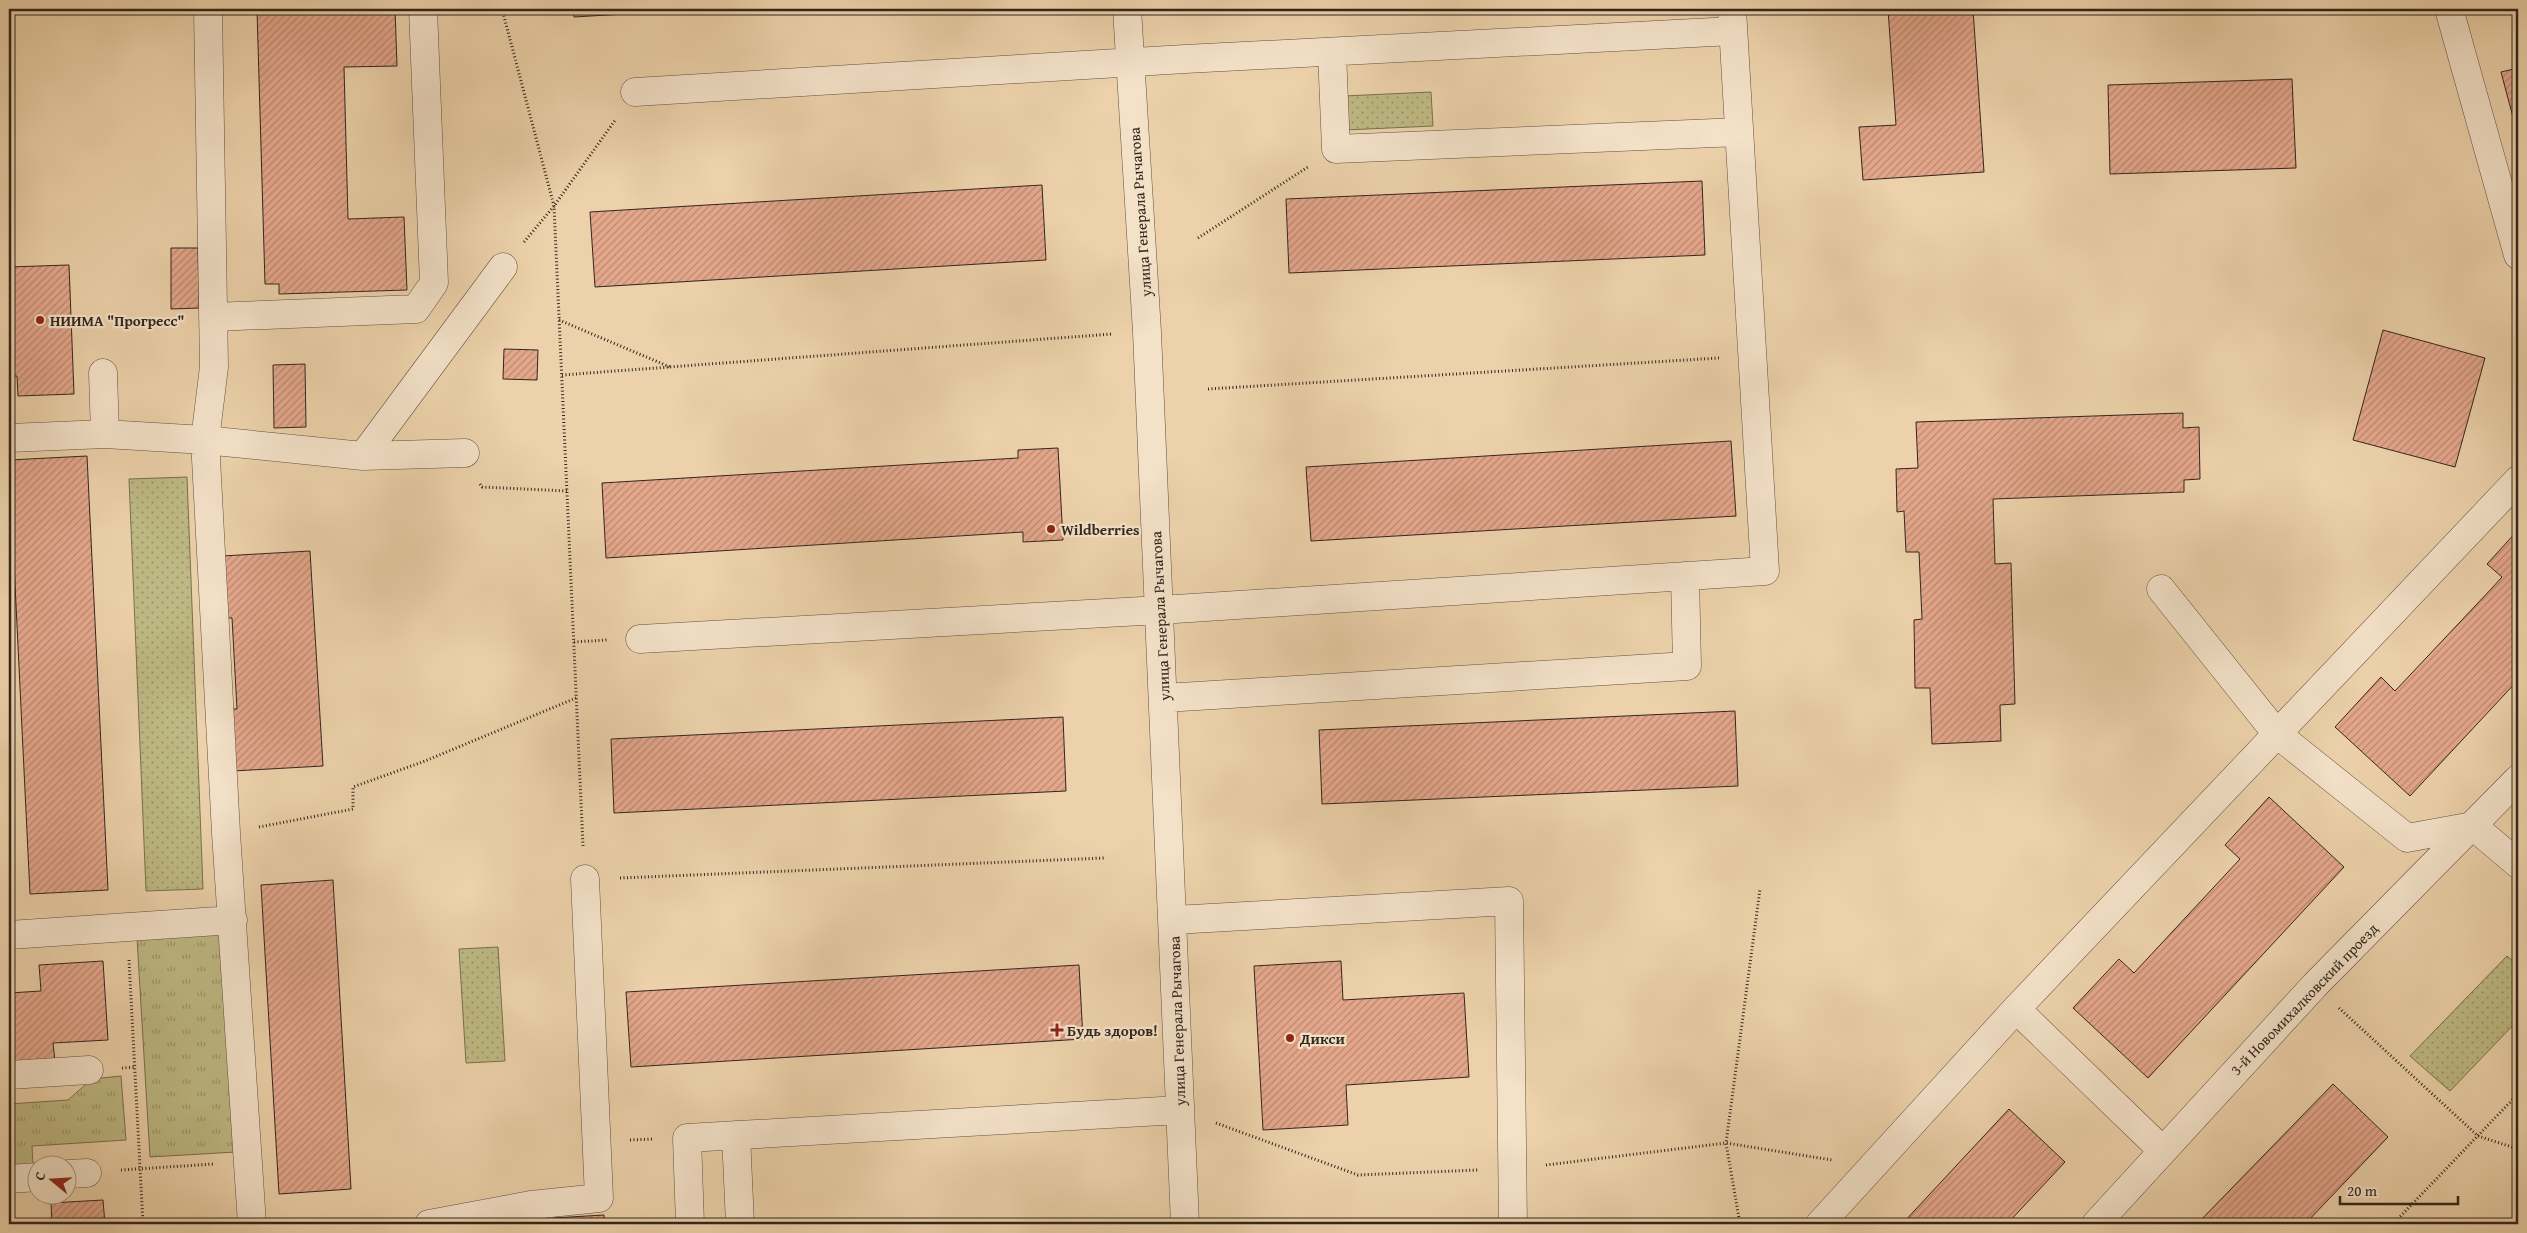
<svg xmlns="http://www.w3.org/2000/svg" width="2527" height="1233" font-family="'Gentium Book Plus',serif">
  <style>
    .grass { fill: url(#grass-tufts); stroke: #787050 }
    .park { fill: url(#park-dots); stroke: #787050 }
    .building { fill: url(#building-hatch); stroke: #32261d }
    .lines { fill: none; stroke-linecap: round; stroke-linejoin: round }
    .minor-casing { stroke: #605140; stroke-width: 29 }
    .path { stroke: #32261d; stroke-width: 3; stroke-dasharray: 1 2.5; stroke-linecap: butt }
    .minor { stroke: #f3e1c8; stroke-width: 28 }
    .poi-dot { fill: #8f2418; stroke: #f3e1c8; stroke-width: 2 }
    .labels { text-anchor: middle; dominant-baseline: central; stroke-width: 4.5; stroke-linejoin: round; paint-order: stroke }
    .street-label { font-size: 15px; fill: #32261d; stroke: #f3e1c8 }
    .poi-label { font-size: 15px; font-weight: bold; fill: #32261d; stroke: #f3e1c8; text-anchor: start }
  </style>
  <defs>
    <pattern id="grass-tufts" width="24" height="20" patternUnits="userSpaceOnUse" patternTransform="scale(1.25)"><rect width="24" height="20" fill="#beb984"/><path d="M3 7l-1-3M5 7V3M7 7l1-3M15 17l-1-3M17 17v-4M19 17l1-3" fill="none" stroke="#9b966b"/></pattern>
    <pattern id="park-dots" width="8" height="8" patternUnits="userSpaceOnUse" patternTransform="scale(1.25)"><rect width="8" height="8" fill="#beb984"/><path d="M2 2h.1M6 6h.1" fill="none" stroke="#9b966b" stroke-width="1.8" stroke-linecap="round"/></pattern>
    <pattern id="building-hatch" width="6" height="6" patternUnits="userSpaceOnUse" patternTransform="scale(1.25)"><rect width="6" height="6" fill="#e5a78c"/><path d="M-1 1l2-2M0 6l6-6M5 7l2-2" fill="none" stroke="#ba8872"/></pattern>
  </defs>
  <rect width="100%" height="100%" fill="#ecd1aa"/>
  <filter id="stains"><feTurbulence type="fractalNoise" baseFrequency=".004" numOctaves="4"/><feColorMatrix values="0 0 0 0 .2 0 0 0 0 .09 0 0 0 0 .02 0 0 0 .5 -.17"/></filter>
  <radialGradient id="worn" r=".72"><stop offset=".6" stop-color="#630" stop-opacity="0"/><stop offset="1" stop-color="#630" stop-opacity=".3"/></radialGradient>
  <path class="grass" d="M224 933 236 1152 150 1157 137 938Z
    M121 1076 126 1140 32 1146 33 1166 9 1168V1104L68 1100 92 1079Z"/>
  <path class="park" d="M1431 92 1433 126 1345 130 1344 96Z
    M187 477 203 889 146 891 129 479Z
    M498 947 505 1061 466 1063 459 949Z
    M2507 956 2518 966V1020L2450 1091 2410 1056Z"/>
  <path class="building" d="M300 9H395L397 66 344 67 348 219 404 217 407 290 279 294V284H265L257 10Z
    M573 9H709L574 17Z
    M1888 9H1973L1984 172 1863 180 1859 127 1896 125Z
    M2518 68V136L2501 72Z
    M2292 79 2296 168 2110 174 2108 85Z
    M1702 181 1705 255 1289 273 1286 199Z
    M1042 185 1046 260 595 287 590 212Z
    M171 248H198L199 308 171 309Z
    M69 265 74 394 18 396 17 376H9V267Z
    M2383 330 2485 358 2455 467 2353 440Z
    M504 349 538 350 537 380 503 379Z
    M305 364 306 427 274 428 273 365Z
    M2183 413V428L2199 427 2200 479 2184 480V492L1993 499 1995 564 2011 563 2015 704 2000 705 2001 741 1932 744 1930 688H1915L1914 620 1922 619 1919 552H1906L1904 511 1897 512 1896 469 1918 468 1916 422Z
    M1731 441 1736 516 1311 541 1306 467Z
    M1058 448 1063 540 1023 542V532L606 558 602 483 1018 458V450Z
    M87 456 108 890 30 894 9 460Z
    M2518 530V680L2410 796 2335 727 2381 677 2395 691 2492 588 2502 577 2487 564Z
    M310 551 323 766 233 771 230 709H237L232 618H225L222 556Z
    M1735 711 1738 786 1322 804 1319 730Z
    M1063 717 1066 791 614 813 611 739Z
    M2269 797 2344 867 2148 1078 2073 1008 2119 959 2134 973 2240 859 2225 845Z
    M333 880 351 1189 279 1194 261 885Z
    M103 961 108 1040 53 1043 55 1062 9 1064V993L41 991 39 965Z
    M1341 961 1343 1000 1464 993 1469 1077 1346 1085 1348 1125 1263 1130 1254 966Z
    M1079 965 1083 1039 631 1067 626 992Z
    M2333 1084 2388 1137 2305 1224H2197Z
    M2009 1109 2065 1162 2007 1224H1902Z
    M103 1200 105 1224H52L51 1203Z
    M604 1215V1224H554L553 1218Z"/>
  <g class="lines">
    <defs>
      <path id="minor" d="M208 9 214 367 205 440 226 833 252 1224
        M1127 9 1147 332 1185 1224
        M2449 9 2518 255
        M1332 52 1336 149 1739 132
        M635 92 1185 59 1733 31
        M213 317 416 309 434 283 423 9
        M103 373 105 434
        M9 438 105 434 205 440 363 456 465 453
        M363 456 503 267
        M2161 589 2277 734 2407 838 2473 826 2518 864
        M640 639 1160 610 1765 571 1732 9
        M1164 698 1687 666 1685 576
        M1174 920 1509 901 1513 1224
        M9 935 233 920
        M2016 1009 2162 1150
        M9 1075 89 1070
        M736 1135 740 1224
        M68 1174 87 1173
        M9 1179 38 1177
        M531 1205 599 1198 585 879
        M429 1224 531 1205 533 1224
        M690 1224 687 1138 1180 1110
        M1820 1224 2016 1009 2518 480
        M2096 1224 2315 985 2518 779"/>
    </defs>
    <use href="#minor" class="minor-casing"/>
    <path class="path" d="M502 9 554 206 583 846
      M1198 238 1308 167
      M524 242 554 206 616 119
      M559 320 670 367
      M562 375 1112 334
      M1208 389 1719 358
      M480 484 482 487 567 491
      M574 642 607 640
      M259 827 353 809V787L425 761 576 698
      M620 878 1104 858
      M129 960 143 1224
      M2339 1008 2478 1136 2518 1149
      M122 1068 135 1067
      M1216 1123 1358 1175 1478 1170
      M630 1140 654 1139
      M1546 1165 1726 1143 1832 1160
      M121 1170 214 1164
      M1740 1224 1726 1143 1760 889
      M2393 1224 2518 1094"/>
    <use href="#minor" class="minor"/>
  </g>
  <g class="poi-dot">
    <circle cx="40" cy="320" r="5"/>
    <circle cx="1051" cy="529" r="5"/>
    <path d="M1054.5 1022.5h5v5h5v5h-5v5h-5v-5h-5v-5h5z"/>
    <circle cx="1290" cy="1038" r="5"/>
  </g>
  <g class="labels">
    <g class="street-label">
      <text transform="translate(1140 212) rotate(-94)">улица Генерала Рычагова</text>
      <text transform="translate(1160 616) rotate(-93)">улица Генерала Рычагова</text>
      <text transform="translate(2304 999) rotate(-46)">3-й Новомихалковский проезд</text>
      <text transform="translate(1177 1021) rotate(-92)">улица Генерала Рычагова</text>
    </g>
    <g class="poi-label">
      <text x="50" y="320">НИИМА "Прогресс"</text>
      <text x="1061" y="529">Wildberries</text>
      <text x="1067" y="1030">Будь здоров!</text>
      <text x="1300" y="1038">Дикси</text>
    </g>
  </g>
  <rect width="2527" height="1233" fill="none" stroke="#ecd1aa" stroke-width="30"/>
  <rect x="10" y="10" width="2507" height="1213" fill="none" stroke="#32261d" stroke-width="2.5"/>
  <rect x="15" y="15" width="2497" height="1203" fill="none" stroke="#32261d"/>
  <g transform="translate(52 1180) rotate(288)"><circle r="24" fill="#f3e1c8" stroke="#a69684"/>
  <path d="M0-4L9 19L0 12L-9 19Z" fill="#8f2418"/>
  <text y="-8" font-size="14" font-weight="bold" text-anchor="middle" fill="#32261d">С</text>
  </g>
  <path d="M2340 1196v8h118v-8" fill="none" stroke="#32261d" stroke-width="2.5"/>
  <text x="2347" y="1196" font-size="15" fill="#32261d" stroke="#f3e1c8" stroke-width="4" paint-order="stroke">20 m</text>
  <rect width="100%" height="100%" filter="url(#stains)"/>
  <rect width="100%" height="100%" fill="url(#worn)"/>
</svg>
